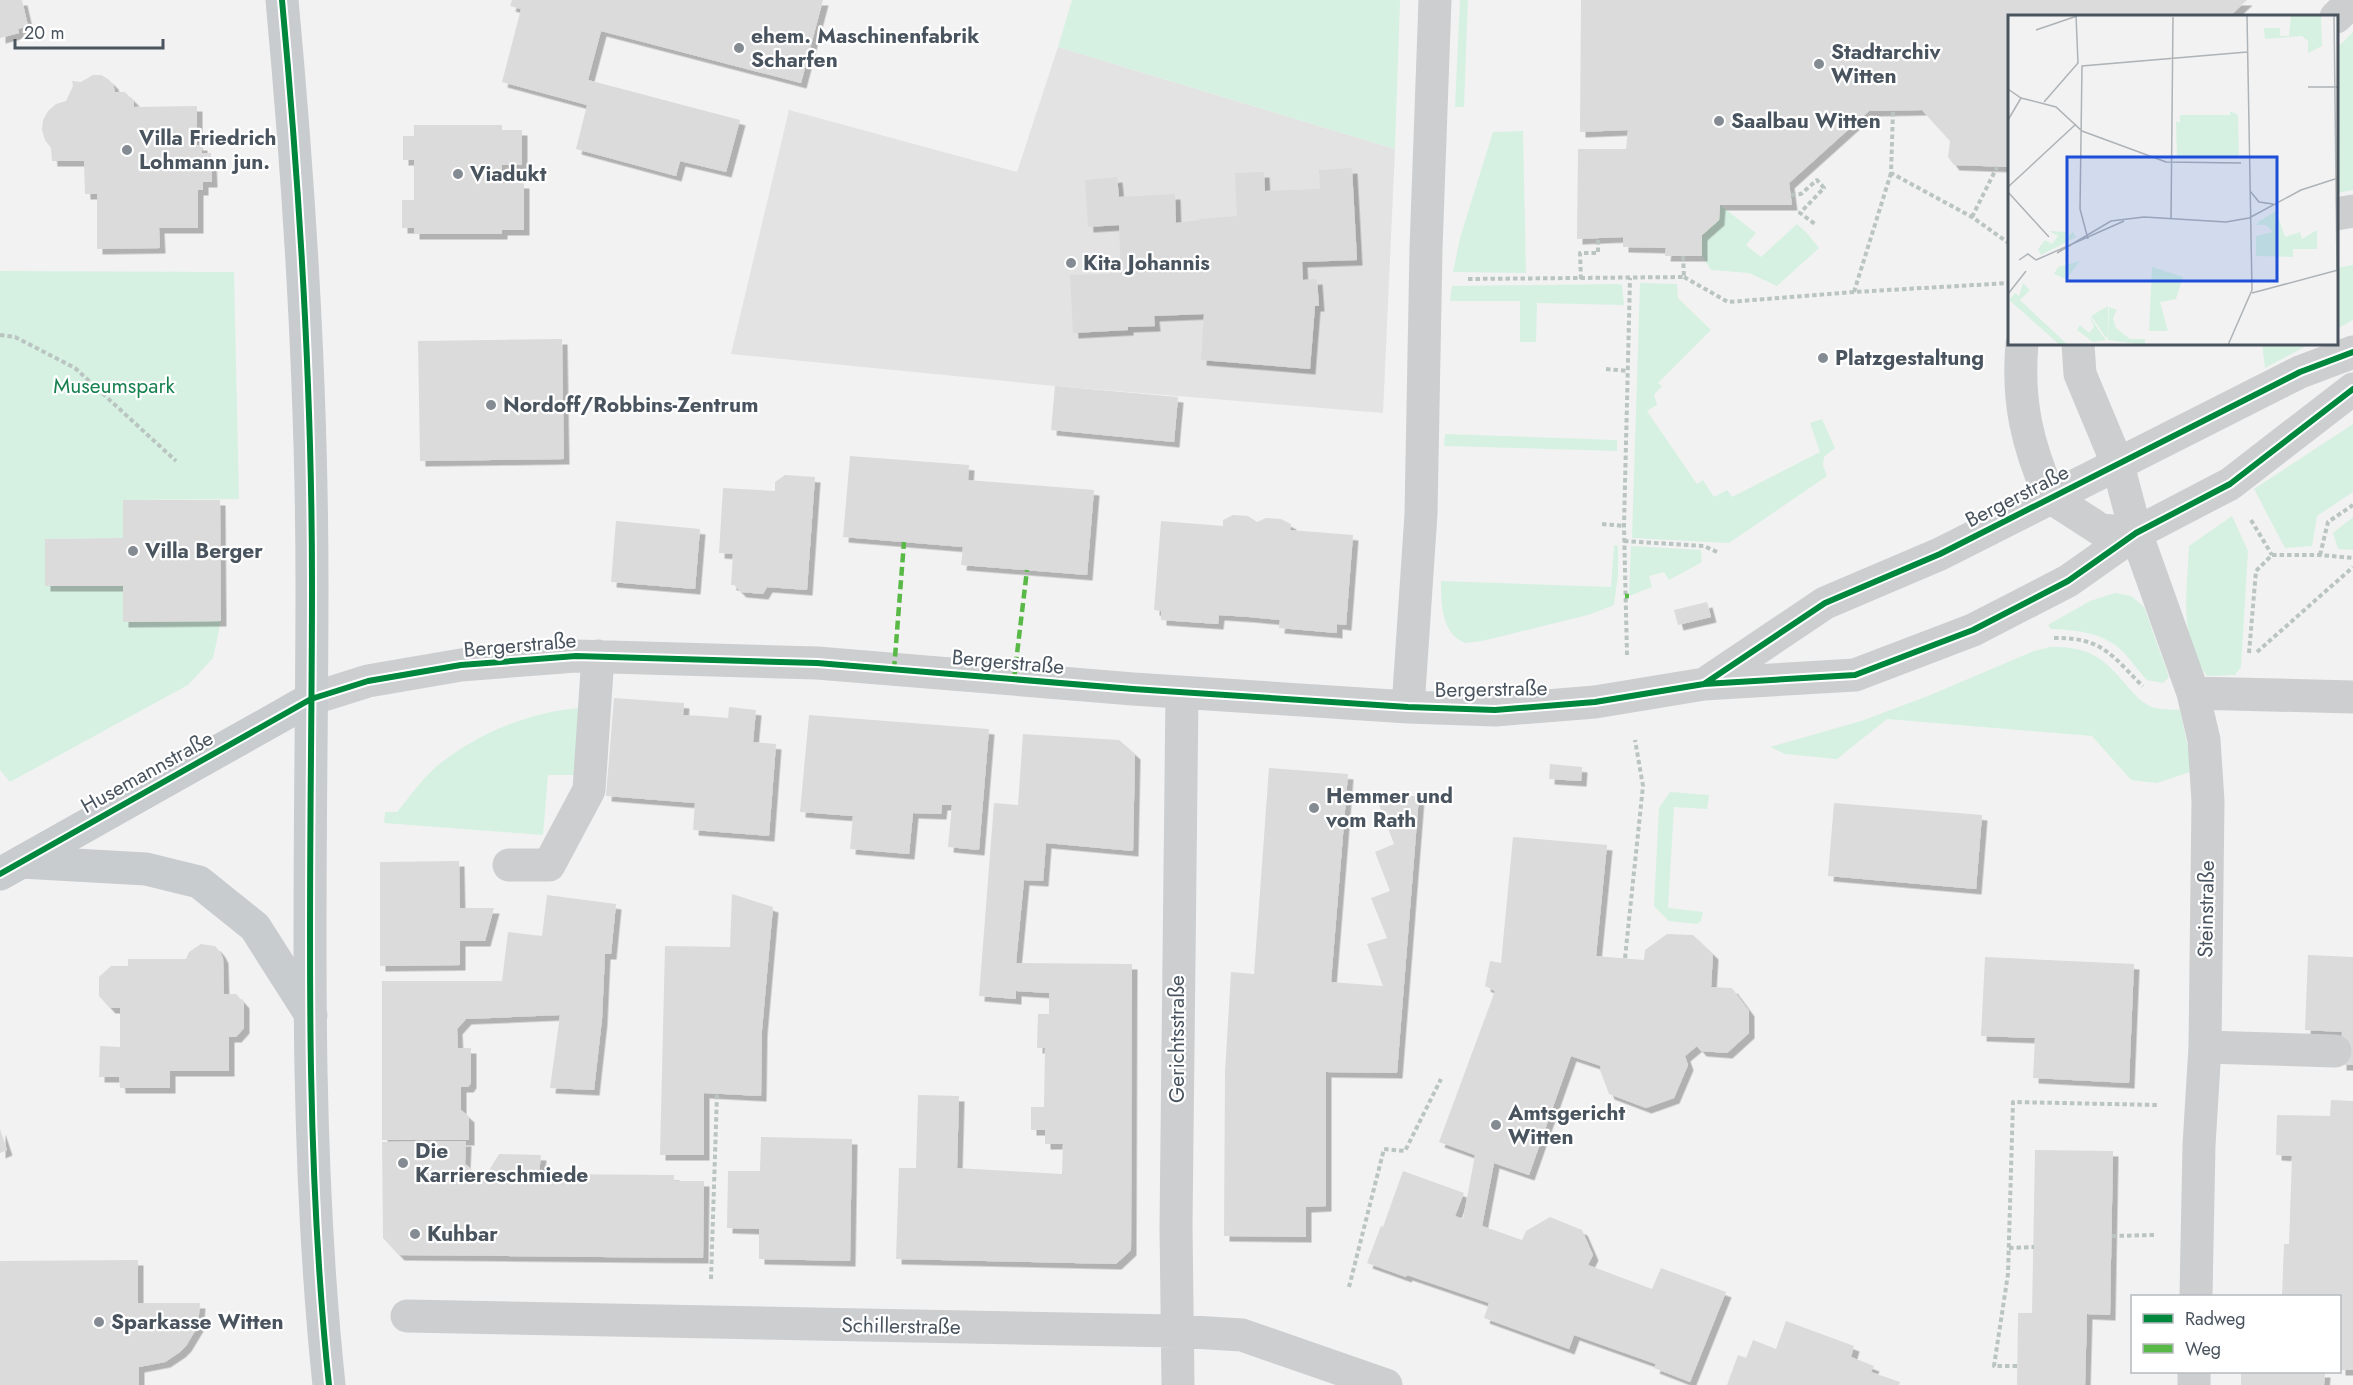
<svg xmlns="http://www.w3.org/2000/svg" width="2353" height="1385" font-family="Jost,sans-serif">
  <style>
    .education { fill: #e4e3e4 }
    .green { fill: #d6f1e2 }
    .building { fill: #dbdbdc; filter: url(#shadow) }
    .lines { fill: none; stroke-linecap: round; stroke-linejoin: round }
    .path { stroke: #bac5c2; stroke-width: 4; stroke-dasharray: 4.5 3; stroke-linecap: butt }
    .minor { stroke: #ccced0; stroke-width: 33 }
    .major { stroke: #c8cccf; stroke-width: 33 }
    .quiet { stroke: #58b947; stroke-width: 4.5; stroke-dasharray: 9 4.5; stroke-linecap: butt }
    .cycleway-casing { stroke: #fff; stroke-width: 10 }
    .cycleway { stroke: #00873e; stroke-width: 6 }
    .poi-dot { fill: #848b92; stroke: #fff; stroke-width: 2 }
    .labels { text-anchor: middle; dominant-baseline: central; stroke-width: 4.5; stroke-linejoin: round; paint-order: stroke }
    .poi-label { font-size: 21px; font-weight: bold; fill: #49545f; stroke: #fff; text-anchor: start }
    .park-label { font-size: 21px; fill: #17824f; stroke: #fff }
    .street-label { font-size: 21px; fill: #49545f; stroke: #fff }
    .inset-road { fill: none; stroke: #aeb3b7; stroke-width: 1.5 }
    .view { fill: #1d4ed8; fill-opacity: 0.15; stroke: #1d4ed8; stroke-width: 3 }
    .inset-edge { fill: none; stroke: #49545f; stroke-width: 3 }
  </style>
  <defs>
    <filter id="shadow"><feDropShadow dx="5.5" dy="5.5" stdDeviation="0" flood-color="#0004"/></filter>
  </defs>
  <rect width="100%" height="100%" fill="#f2f2f2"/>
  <path class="education" d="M1058 47 1395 149 1383 413 1055 386 731 354 789 110 1017 172Z"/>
  <path class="green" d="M1072 0H1400L1395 149 1058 47Z
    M1460 0H1468L1464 107H1455Z
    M2353 32V190L2337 193V48Z
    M1523 131 1526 273 1453 272 1460 238 1493 132Z
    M1720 205 1756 233 1746 245 1761 257 1797 224 1806 232 1819 248 1777 286 1749 273 1711 270 1702 256V235L1719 220Z
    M2353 265V320L2337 329V268Z
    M0 271 234 272 239 499 123 500V538L45 539V586H123L124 622 221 621 213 658 188 685 10 782 0 770Z
    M1640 283 1677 284 1678 298 1711 330 1658 383 1662 386 1654 395 1657 405 1647 411 1697 484 1703 480 1714 497 1727 490 1732 497 1820 452 1810 423 1822 419 1835 448 1824 457 1823 465 1827 476 1729 543 1632 538Z
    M1618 284 1622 285 1624 305 1537 303 1536 342H1520V301H1450L1452 286Z
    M2262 344H2310L2265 368Z
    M2353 424V492L2317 516 2312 546 2285 548 2254 489Z
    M1445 434 1617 440V451L1444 446Z
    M2232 516 2248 551 2241 667 2235 675 2207 676C2178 637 2187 592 2189 546Z
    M2353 517V550L2338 549 2333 533Z
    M1614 545 1618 546V575L1614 605 1588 615 1482 641 1465 643C1441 634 1441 602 1441 581L1611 587Z
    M1631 546 1701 550 1702 562 1669 580 1664 572 1649 576 1652 587 1629 596Z
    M2115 593 2131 596 2144 607 2169 677 2163 683 2147 680C2139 672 2133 663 2126 655 2107 633 2078 630 2051 629L2048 625 2090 601Z
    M2051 647C2090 647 2103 657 2127 686 2133 693 2142 703 2152 707 2159 710 2172 709 2180 710L2193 771 2157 783 2131 780 2092 736 1887 719 1837 759 1785 754 1770 747 1861 721 1928 696 2034 651Z
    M579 708 574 775H548L543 835 384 823 385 812H397C410 796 422 779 437 766 476 734 529 712 579 708Z
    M1670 792 1709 795 1707 809 1674 807 1668 908 1703 912 1701 921 1697 924 1669 921 1654 906 1659 808Z"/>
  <path class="building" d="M0 0H22L28 26 18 29 19 33 0 38Z
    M512 0H823L801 83 601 31 588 80 740 120 726 172 680 161 676 176 576 149 587 105 502 82 521 9 510 6Z
    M1581 0H2247L2230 16H2010V167L1954 165 1948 157 1950 141 1922 110 1869 111 1789 183 1792 205H1720L1719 220 1702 235V256H1665L1666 248 1623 247V237L1577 239 1578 149H1626L1628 130 1580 132Z
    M93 75H101L108 79 113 84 115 92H125L134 101V107L197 106V145H202V153H211L212 182H203V190H198V228H159L160 248 97 249V194H85L84 161H52L51 148 45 140 42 130 43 120 48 111 56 104 66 101 73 86 72 81 81 82Z
    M414 125H502V130H522V165H502V183H524V230H502V234H414V228H402V200H414V160H403V136H414Z
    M1352 168 1357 260 1302 262 1303 280 1317 279 1319 306H1315L1310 369 1201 360 1204 314 1154 316 1155 326 1128 327V330L1073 333 1070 275 1121 273 1119 225 1088 227 1085 180 1117 177 1119 197 1175 194 1176 223 1200 220 1199 219 1237 216 1235 173 1264 172 1265 191 1320 189 1319 170Z
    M562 339 564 459 420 461 418 341Z
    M1055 386 1178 397 1174 442 1051 430Z
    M850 456 969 465 968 480 1094 490 1087 575 961 565 963 547 843 537Z
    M785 475 815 477 807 590 767 587 763 594 741 592 734 585H731L733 554 719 553 723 488 775 491V482Z
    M123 500H220L221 621 123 622V586H45V539L123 538Z
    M1233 515 1248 516 1257 522 1266 518 1281 519 1291 524 1290 530 1353 535 1346 625 1337 624V633L1279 628 1280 620 1249 617 1219 615 1218 624 1161 620V611L1154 610 1161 521 1223 526V520Z
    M616 521 700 529 695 589 611 582Z
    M1707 602 1711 617 1678 625 1674 610Z
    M614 698 684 703 683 715 702 716 728 718 729 707 756 710 753 742 776 744 769 836 693 830 695 803 606 796Z
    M809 715 989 729 979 850 948 847 952 805H942L941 814 913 813 909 854 850 849 853 816 800 812Z
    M1023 734 1119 740 1135 754 1133 851 1046 843 1043 881 1024 880 1016 963 1132 964 1131 1250 1116 1264 896 1259 899 1168H916L918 1095 959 1096 957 1168 1062 1174 1063 1144H1045V1130H1031V1107H1044L1045 1048H1037L1038 1014H1049V993L1016 991V999L979 996 994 803 1018 805Z
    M1550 764 1582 767 1581 781 1549 779Z
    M1269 768 1348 774 1331 982 1383 986 1367 944 1387 938 1371 898 1390 891 1375 852 1394 844 1379 805 1405 796H1419L1397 1073 1326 1072V1206L1306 1207V1237L1224 1236 1225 1072 1231 972 1254 974Z
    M1834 803 1982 815 1976 889 1828 876Z
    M1513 837 1607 845 1596 956 1644 960 1645 950 1667 934 1693 935 1713 954 1711 987 1732 988 1749 1011V1033L1727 1053 1701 1051 1697 1046 1685 1056 1688 1065 1674 1098 1646 1108 1609 1094 1600 1070 1601 1066 1571 1056 1529 1175 1494 1163 1482 1226 1522 1240 1526 1231 1550 1217 1582 1230 1593 1255 1588 1265 1652 1289 1661 1268 1726 1292 1690 1382 1654 1368 1656 1364 1574 1335 1569 1349 1484 1318 1489 1303 1407 1275 1406 1277 1367 1263 1381 1226 1383 1227 1403 1171 1464 1193 1455 1216 1463 1219 1475 1155 1439 1142 1495 991 1485 986 1490 961 1501 963Z
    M459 861 460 908H494L485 941H460V965L380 966V862Z
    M732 894 773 907 762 1030 761 1096 704 1093V1155H660L665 946 730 947Z
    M547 895 616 904 611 954H605L602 1019 594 1090 550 1088 560 1015 466 1019 457 1029 458 1048H471V1083L468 1087H461V1110L469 1117V1140H382V981H502L508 932 542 936Z
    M201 944 215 946 220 952 223 958 224 994H236L244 1003V1028L236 1037H229V1071H170V1088H120L119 1077H99L100 1046 120 1047V1008H110L99 996V977L111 966H128V959H186L189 952Z
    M2308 955 2353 957V1065H2341L2342 1032 2305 1030Z
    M1985 957 2134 964 2129 1083 2033 1078 2035 1038 1981 1036Z
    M2331 1100 2353 1101V1370H2340V1296H2282L2284 1244H2289L2292 1156 2276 1155 2277 1115 2330 1116Z
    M0 1129 7 1150 0 1153Z
    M761 1137 852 1139 850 1261 759 1259V1229L727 1228 728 1171H760Z
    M466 1141 465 1164 476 1173 488 1172 499 1154 541 1155 539 1174 674 1175V1181H704L703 1258 399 1255 383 1238 382 1142Z
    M2035 1150 2113 1151 2110 1315 2087 1314 2085 1385H2017L2018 1313H2032Z
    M138 1260V1303H200L198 1326 186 1346 180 1352 165 1362 139 1367V1385H0V1261Z
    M1786 1321 1854 1346 1851 1357 1874 1366 1871 1372 1900 1382 1899 1385H1727L1738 1355 1746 1358 1753 1340 1776 1349Z
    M2241 1372H2325L2324 1385H2241Z"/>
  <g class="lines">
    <path class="path" d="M1893 112 1891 173 1972 217 2010 244
      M1791 195 1801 194 1817 180 1824 188 1800 213 1815 224
      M1972 217 1997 167
      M1684 277 1728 302 1854 292 2010 283
      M1468 279 1684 277 1683 256
      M1581 279 1580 253H1598V239
      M1854 292 1891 173
      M0 335 15 337 75 368 176 461
      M1606 369 1628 371
      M2251 520 2272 555
      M1602 524 1624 526
      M1624 541 1704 546 1717 552
      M2320 555 2328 522 2353 505
      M2054 638C2085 638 2101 643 2123 666 2130 673 2136 680 2143 686
      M2257 652 2353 567
      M2249 653 2256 571 2272 555H2320L2353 558
      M1627 655 1624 526 1630 278
      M1625 958 1643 786 1635 740
      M2112 1236 2154 1235
      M2009 1248 2034 1247
      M711 1279 717 1094
      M1349 1287 1384 1149 1405 1151 1441 1079
      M2017 1366H1994L2008 1274 2013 1102 2158 1105"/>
    <path class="minor" d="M2336 17 2353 1
      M2336 214 2353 211
      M2022 344C2017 401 2027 444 2050 497
      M2078 344 2080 374 2118 465 2136 533 2193 693 2204 740 2208 801 2205 1047 2199 1145 2196 1296
      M2050 497 2101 530 2136 533
      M1706 683 1825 603 1940 554 2300 372 2353 352
      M2193 693 2353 697
      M311 699 368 681 461 665 576 656 817 663 1133 689 1408 707 1495 710 1595 702 1704 684 1855 675 1973 630 2068 581 2136 533 2230 484 2353 389
      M1408 707 1421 514 1426 249 1435 0
      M509 865H549L589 790 598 656
      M2205 1047 2335 1051
      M407 1316 1176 1331 1242 1335 1386 1385
      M1178 1385 1176 1226 1182 693
      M2194 1385V1372"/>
    <path class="major" d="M282 0C300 194 312 389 312 584 312 851 301 1119 329 1385
      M21 862 146 869 199 882 255 927 311 1015
      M0 874 311 699"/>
    <path class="quiet" d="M1625 596H1629
      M894 670 904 542
      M1014 679 1027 570"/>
    <defs>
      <path id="cycleway" d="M282 0C300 194 312 389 312 584 312 851 301 1119 329 1385
        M1704 684 1825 603 1940 554 2300 372 2353 352
        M0 874 311 699 368 681 461 665 576 656 817 663 1133 689 1408 707 1495 710 1595 702 1704 684 1855 675 1973 630 2068 581 2136 533 2230 484 2353 389"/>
    </defs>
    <use href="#cycleway" class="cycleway-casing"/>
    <use href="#cycleway" class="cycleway"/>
  </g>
  <g class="poi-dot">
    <circle cx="739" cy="48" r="6"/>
    <circle cx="1819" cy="64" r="6"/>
    <circle cx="1719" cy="121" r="6"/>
    <circle cx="127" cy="150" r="6"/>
    <circle cx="458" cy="174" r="6"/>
    <circle cx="1071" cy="263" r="6"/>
    <circle cx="1823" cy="358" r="6"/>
    <circle cx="491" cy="405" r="6"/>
    <circle cx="133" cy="551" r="6"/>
    <circle cx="1314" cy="808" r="6"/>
    <circle cx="1496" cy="1125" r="6"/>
    <circle cx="403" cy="1163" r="6"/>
    <circle cx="415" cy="1234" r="6"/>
    <circle cx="99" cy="1322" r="6"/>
  </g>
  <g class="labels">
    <g class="poi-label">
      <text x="751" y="36">ehem. Maschinenfabrik<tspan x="751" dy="24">Scharfen</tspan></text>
      <text x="1831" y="52">Stadtarchiv<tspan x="1831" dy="24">Witten</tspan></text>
      <text x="1731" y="121">Saalbau Witten</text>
      <text x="139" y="138">Villa Friedrich<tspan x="139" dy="24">Lohmann jun.</tspan></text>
      <text x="470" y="174">Viadukt</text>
      <text x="1083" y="263">Kita Johannis</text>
      <text x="1835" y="358">Platzgestaltung</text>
      <text x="503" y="405">Nordoff/Robbins-Zentrum</text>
      <text x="145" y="551">Villa Berger</text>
      <text x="1326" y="796">Hemmer und<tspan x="1326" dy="24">vom Rath</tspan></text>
      <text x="1508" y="1113">Amtsgericht<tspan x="1508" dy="24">Witten</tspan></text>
      <text x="415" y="1151">Die<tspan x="415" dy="24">Karriereschmiede</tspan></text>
      <text x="427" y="1234">Kuhbar</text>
      <text x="111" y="1322">Sparkasse Witten</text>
    </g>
    <g class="park-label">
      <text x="114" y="386">Museumspark</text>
    </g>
    <g class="street-label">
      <text transform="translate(2017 496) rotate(-27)">Bergerstraße</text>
      <text transform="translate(520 645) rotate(-5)">Bergerstraße</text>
      <text transform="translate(1008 662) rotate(5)">Bergerstraße</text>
      <text transform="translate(1491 689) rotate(-1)">Bergerstraße</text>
      <text transform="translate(147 772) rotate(-29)">Husemannstraße</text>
      <text transform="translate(2206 909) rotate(-89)">Steinstraße</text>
      <text transform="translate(1177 1039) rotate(-90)">Gerichtsstraße</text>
      <text transform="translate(901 1326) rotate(1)">Schillerstraße</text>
    </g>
  </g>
  <g transform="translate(2008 15)">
    <rect width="330" height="330" fill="#f2f2f2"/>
    <path d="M283 0H313L314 31 300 38V26L294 21 257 24 256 13H272V21H281ZM222 96 230 100 231 142 169 141 168 106 172 108V100H222ZM268 196 277 222 292 217 294 224 309 215V234H285V242L248 241V221L265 217 258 210H249L250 207ZM41 216 60 217 59 222 65 217 68 222 33 240 30 234 37 225 44 229 50 221ZM72 246 58 264 46 259 50 252ZM144 252 175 262 168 284 152 287 160 316H141ZM15 268 22 275 12 285 60 330H52L1 285 7 278 11 281ZM100 291V317L99 324 83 301ZM101 292 109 295 105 303 108 313 122 324H137V330L100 325ZM82 302 97 324 98 325 85 327 69 315 72 310 81 318 86 312Z" fill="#d6f1e2"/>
    <path class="inset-road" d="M156 0H188M326 0 329 254M28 15 69 1M300 72H330M0 74 13 83 48 92 74 116 158 147 233 148M36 87 70 48 68 0M0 105 13 83M0 172 68 109M242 176 251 187 265 189M0 177 41 222M241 203 293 175 330 163M163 204 165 2M80 224 72 194 74 51 239 37M49 238 103 206 136 202 218 207 241 203M11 245 20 239 28 245M28 245 116 206M244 278 330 255M0 279 18 256M220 330 244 275 239 0"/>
    <path class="view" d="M59 142H269V266H59Z"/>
    <rect width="330" height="330" class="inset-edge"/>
  </g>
  <rect x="2131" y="1295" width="210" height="78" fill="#ffffff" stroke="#b6bbbf" stroke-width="1.5"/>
  <rect x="2143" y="1314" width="30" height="9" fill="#00873e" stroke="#b6bbbf" stroke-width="1.5"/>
  <text x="2185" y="1325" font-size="18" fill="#49545f">Radweg</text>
  <rect x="2143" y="1344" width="30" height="9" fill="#58b947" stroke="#b6bbbf" stroke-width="1.5"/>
  <text x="2185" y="1355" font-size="18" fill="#49545f">Weg</text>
  <path d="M15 39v9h148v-9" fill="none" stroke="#49545f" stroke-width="3"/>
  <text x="24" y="39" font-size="18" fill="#49545f" stroke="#ffffff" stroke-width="4.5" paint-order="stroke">20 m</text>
</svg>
